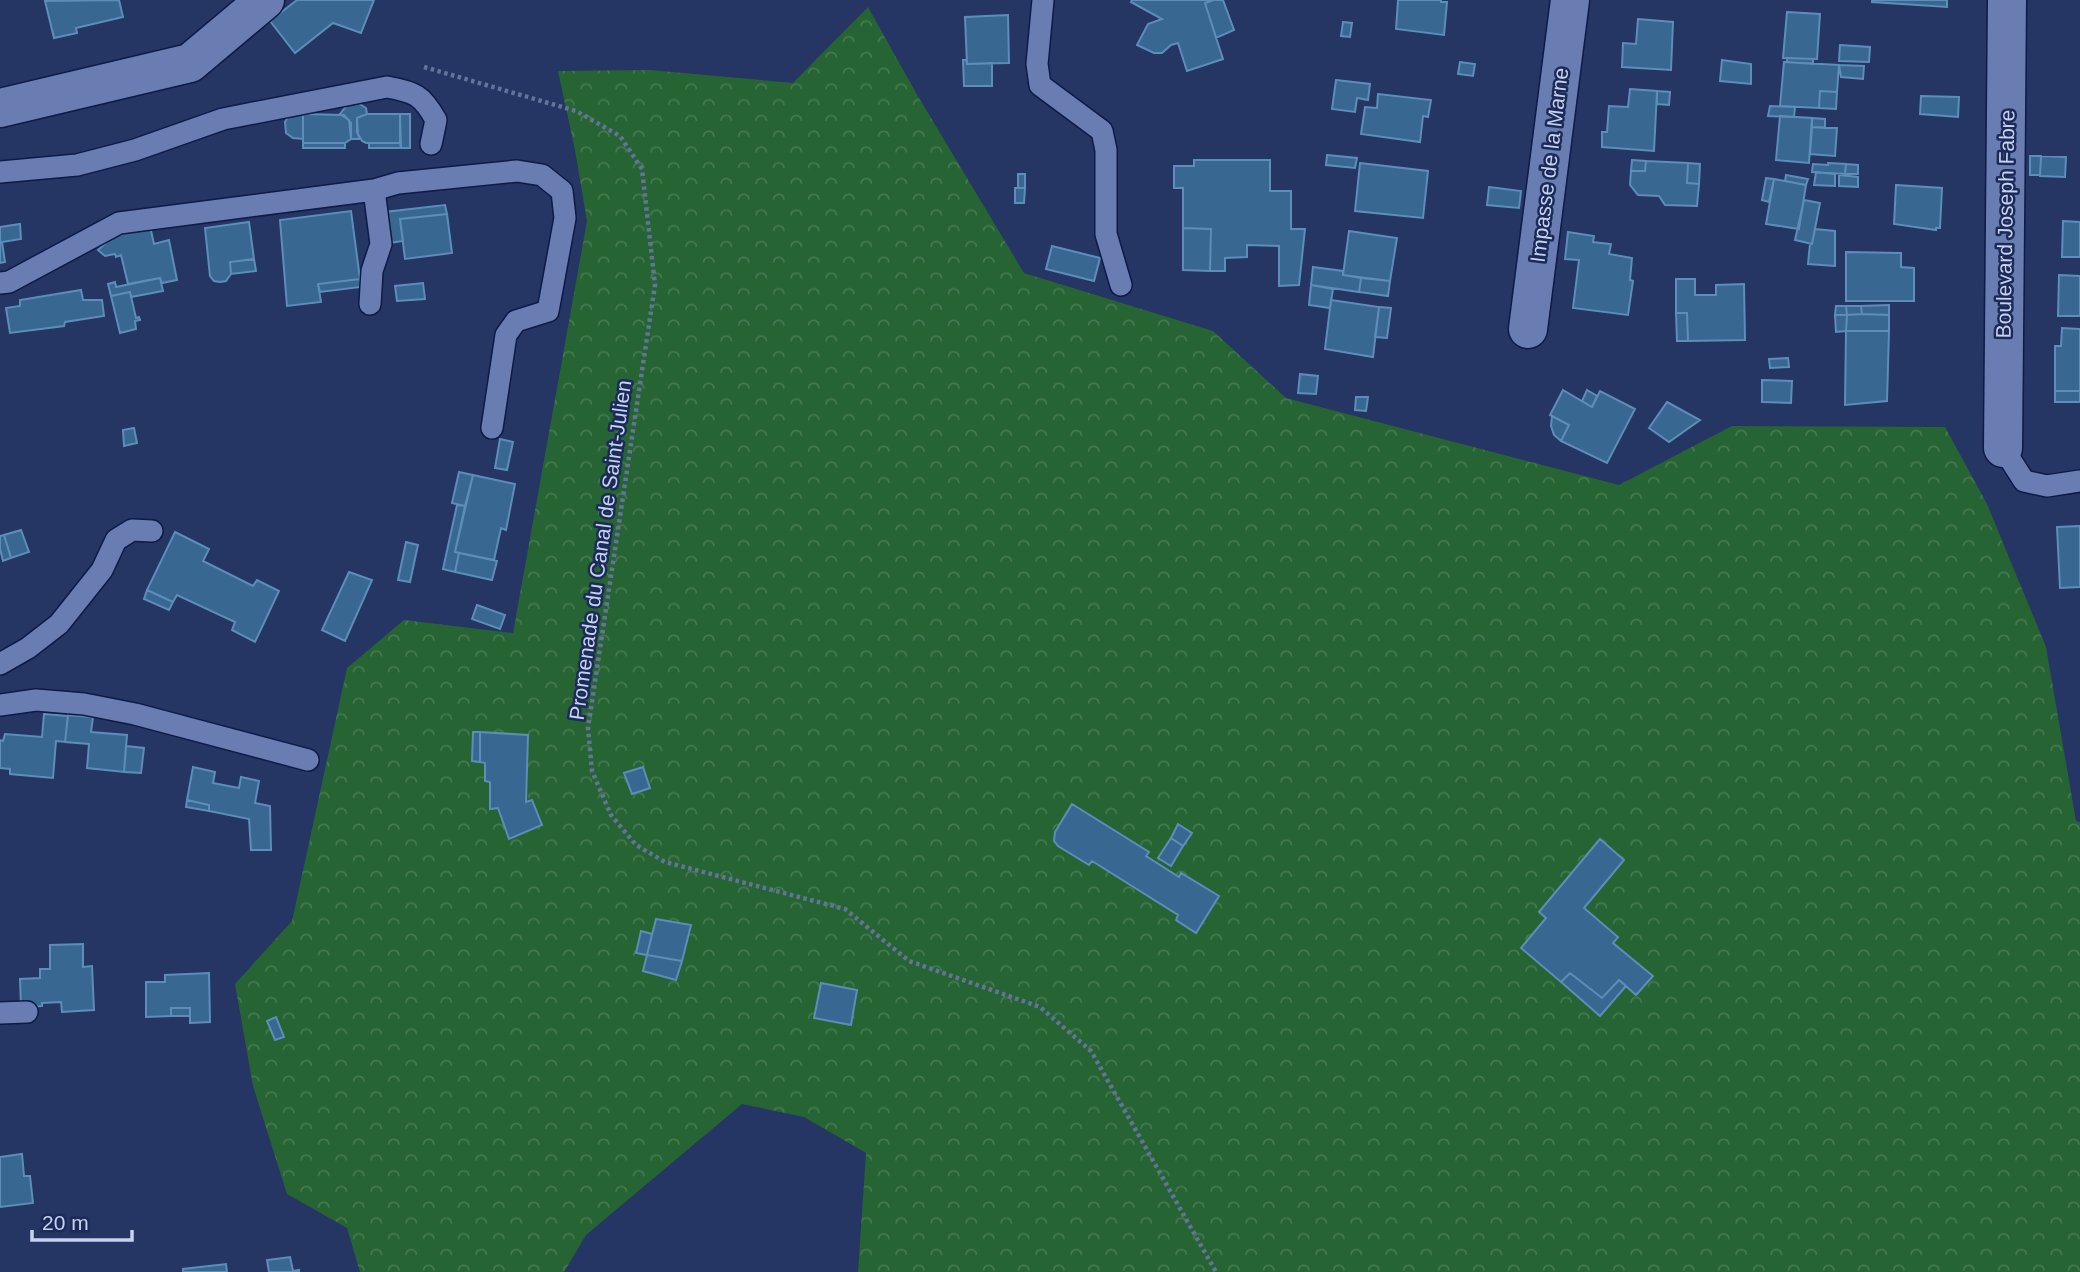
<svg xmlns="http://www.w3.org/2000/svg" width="2080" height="1272" font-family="Arial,sans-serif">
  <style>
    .forest { fill: url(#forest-crowns) }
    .building { fill: #386791; stroke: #5d8db9; stroke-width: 2 }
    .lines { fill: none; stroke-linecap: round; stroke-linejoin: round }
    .service-casing { stroke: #0e1a47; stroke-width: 24 }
    .minor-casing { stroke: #0e1a47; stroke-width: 41 }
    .path { stroke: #64739a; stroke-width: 4.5; stroke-dasharray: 3.5 3.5; stroke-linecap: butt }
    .service { stroke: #697db2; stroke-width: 21 }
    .minor { stroke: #697db2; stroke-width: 38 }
    .labels { text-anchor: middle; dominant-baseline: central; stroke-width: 5; stroke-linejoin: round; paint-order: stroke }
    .street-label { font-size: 21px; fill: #c6d2ef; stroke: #1b2a58 }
  </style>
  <defs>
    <pattern id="forest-crowns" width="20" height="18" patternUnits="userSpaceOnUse" patternTransform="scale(1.75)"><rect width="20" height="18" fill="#276433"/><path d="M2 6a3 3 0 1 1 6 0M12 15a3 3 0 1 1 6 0" fill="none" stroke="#457951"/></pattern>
  </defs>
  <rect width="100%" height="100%" fill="#253564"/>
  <path class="forest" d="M868 7 916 93 1024 273 1213 331 1286 398 1619 485 1732 426 1945 427 1987 504 2046 647 2076 821 2080 822V1272H858L866 1153 804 1117 742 1104 586 1235 564 1272H360L347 1228 287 1194 253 1086 235 984 292 921 347 668 404 620 513 633 587 221 575 150 558 71 650 70 793 83Z"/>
  <path class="building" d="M119 0 123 17 76 28 77 33 54 38 45 1Z
    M297 0H374L361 33 333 23 295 53 270 21Z
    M1132 0H1214L1205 3 1223 59 1187 71 1178 43 1171 45 1162 53H1154L1137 45 1148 24 1162 19 1131 2Z
    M1214 0H1223L1234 30 1216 38 1205 3Z
    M1398 0H1441V2H1447L1444 35 1396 29Z
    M1872 0H1947V7L1872 2Z
    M1787 12 1820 14 1817 59 1783 58Z
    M1008 15 1009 63 967 64 965 17Z
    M1638 19 1673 22 1671 70 1622 67 1623 43 1636 44Z
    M1343 22 1352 23 1350 37 1341 36Z
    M1840 45 1870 47 1869 62 1839 61Z
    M1787 58 1813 59V64L1787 62Z
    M963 60H966L967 64 992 63V86H964Z
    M1722 60 1751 64V84L1720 81Z
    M1460 62 1475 64 1473 76 1458 74Z
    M1784 62 1839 65 1837 92 1820 91 1819 108 1780 106Z
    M1839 65 1864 66 1863 79 1841 77Z
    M1336 80 1370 84 1368 100 1357 98 1355 112 1332 109Z
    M1630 89 1657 91 1654 151 1602 147V132H1607L1609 106 1628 107Z
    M1657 91 1670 92 1669 105 1657 104Z
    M1820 91 1837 92 1836 109 1819 108Z
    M1378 94 1431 100 1428 117 1423 116 1420 142 1361 134 1365 107 1377 108Z
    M1921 96 1959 97 1958 117 1920 114Z
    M356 102 366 108 367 114 357 118V132L360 139H351L349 120 340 114 348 104Z
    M1770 106 1795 107 1794 117 1768 116Z
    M294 114H303V139L293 138 286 133 285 122 288 117Z
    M303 114 344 115 351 123V139L345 143H303Z
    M367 114H400V143H366L362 141 358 134 357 118Z
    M400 114H410V148H401Z
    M1780 116 1812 118 1809 163 1776 160Z
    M1812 118 1825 119V128L1812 127Z
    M1812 127 1837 128 1835 156 1810 154Z
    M303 143H345V148H303Z
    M369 143H400L401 148H369Z
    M1327 155 1357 158 1355 168 1326 165Z
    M2030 156H2041L2040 175H2030Z
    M2041 156 2066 157 2065 177 2040 176Z
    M1194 160H1270V191H1291V229H1305L1299 285 1279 286V246L1247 245V257L1225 258V271H1210L1211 229 1183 228V188H1174V166H1194Z
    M1632 160 1646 161 1645 171H1631Z
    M1646 161 1688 163 1687 183 1699 184 1697 206 1665 205 1659 196 1638 195 1630 185 1631 171H1645Z
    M1360 163 1428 171 1423 218 1355 211Z
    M1688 163 1700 164 1699 184 1687 183Z
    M1828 163 1846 164 1845 174 1812 172 1813 164 1828 165Z
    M1846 164 1858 165V174H1845Z
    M1816 172 1835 174V186L1814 185Z
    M1018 174H1025V188H1018Z
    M1786 175 1808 179 1806 185 1785 181Z
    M1839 175 1858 177V187L1839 186Z
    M1766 178 1774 179 1769 202 1762 200Z
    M1774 179 1806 185 1799 229 1766 224Z
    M1896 185 1942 188 1940 228H1936V230L1894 224Z
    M1489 187 1521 191 1519 208 1487 205Z
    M1015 188H1025L1024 203H1015Z
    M1804 200 1820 203 1812 244 1795 240Z
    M445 205 447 214 400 219 403 241 389 243 385 212Z
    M351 211 360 279 318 284 321 302 287 306 280 220Z
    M447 214 452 253 405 259 400 219Z
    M2063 221 2080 222V257H2062Z
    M249 222 254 259 230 262 231 274 226 281 220 282 214 281 210 276 205 228Z
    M20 224 21 239 2 242 5 262 0 263V227Z
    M150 226 154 244 169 240 177 280 162 283 160 278 128 284 121 255 116 257 115 254 105 256 98 250 117 233Z
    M1183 228 1211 229 1210 271 1183 270Z
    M1815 229 1835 231V266L1808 264 1810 244H1812Z
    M1349 231 1397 238 1390 281 1343 275Z
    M1568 232 1594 236 1593 242 1611 244 1609 254 1632 258 1630 280 1633 281 1628 315 1573 308 1579 260 1565 259Z
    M1052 246 1100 258 1094 281 1046 269Z
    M1846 252 1901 253V267L1914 268V301H1846Z
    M254 259 256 271 231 274 230 262Z
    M1313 267 1343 271V275L1361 278 1359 292 1311 285Z
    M2059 275 2080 276V316H2058Z
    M160 278 163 291 131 297 130 292 111 296 108 284 115 282 116 287Z
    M1361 278 1390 281 1388 296 1359 292Z
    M360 279 361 287 320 292 318 284Z
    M1676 279H1695V295H1716V285L1744 284 1745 340 1688 341 1687 313H1676Z
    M423 283 425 299 397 301 395 286Z
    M1311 285 1333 289 1330 308 1309 305Z
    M81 290 83 300H102L104 316 65 322 64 326 10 333 6 308 20 306V300Z
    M130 292 136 318 139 317 140 320 135 321 136 329 120 333 111 296Z
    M1331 300 1379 307 1373 357 1325 349Z
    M1889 305V315L1862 314 1861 306Z
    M1836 306H1846L1847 315H1835Z
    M1846 306H1861L1862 314 1847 315Z
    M1379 307 1391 308 1387 338 1375 337Z
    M1676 313H1687L1688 341H1677Z
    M1862 314 1889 315V331H1846L1847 315Z
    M1835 315H1847L1846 331 1836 332Z
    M2062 328 2080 329V391H2055V346H2061Z
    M1846 331H1889L1887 401 1845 405Z
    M1788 358 1789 367 1770 368 1769 359Z
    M1300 374 1318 376 1316 394 1298 393Z
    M1762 380 1792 381 1791 403 1762 402Z
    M1563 390 1592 407 1600 391 1635 409 1607 463 1561 441 1569 425 1550 415Z
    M1587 390 1597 396 1592 407 1582 401Z
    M2055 391H2080V402H2055Z
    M1356 397H1368L1366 411 1355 410Z
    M1667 402 1700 420 1669 442 1649 428Z
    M1552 416 1569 425 1561 441 1554 435 1551 426Z
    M134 428 137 443 124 446 123 430Z
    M500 439 513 442 507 470 495 468Z
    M459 472 473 475 465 506 452 503Z
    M473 475 515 484 506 530 501 528 494 560 455 552Z
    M457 505 465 506 455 552 459 553 455 572 443 569Z
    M2080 526V587L2060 588 2057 527Z
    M21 530 29 552 11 558 4 535Z
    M175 532 209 549 203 561 253 586 257 580 279 591 255 642 232 630 235 622 177 595 173 602 147 590Z
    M4 535 11 558 3 561 0 549V536Z
    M406 542 418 545 410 582 398 580Z
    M459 553 497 561 492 580 455 572Z
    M349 572 372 580 345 641 322 630Z
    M147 590 173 602 169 610 144 599Z
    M477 605 505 615 500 629 472 619Z
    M44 714 68 716 65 742 56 741 53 778 10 774V769L0 768V740L3 741 5 734 42 737Z
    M68 715 93 717 91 732 127 735 124 772 87 768 89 744 65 742Z
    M473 732H480V762L472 761Z
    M480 732 528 735 526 802 532 800 542 825 509 839 498 808 490 809V782L485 781V763L480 762Z
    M126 746 144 748 141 773 124 772Z
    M193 767 215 772 213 783 239 788 241 777 259 781 255 803 270 806 271 850H251L249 819 209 811V805L187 800Z
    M643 767 650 788 632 794 624 773Z
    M187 800 209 805V811L186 807Z
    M1072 804 1149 852 1146 856 1179 877 1181 873 1219 896 1196 933 1176 920 1178 915 1092 861 1089 865 1058 846 1054 841 1055 832Z
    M1178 824 1192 833 1183 846 1171 838Z
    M1171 838 1183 846 1171 866 1158 858Z
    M1600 839 1624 860 1584 908 1618 937 1613 943 1653 976 1636 995 1619 980 1602 998 1570 973 1561 982 1521 948 1546 918 1539 912Z
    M656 919 691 925 682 961 647 955Z
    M641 931 652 934 647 955 636 953Z
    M83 944V967L92 966 94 1010 62 1012 61 1002 42 1003V1006L21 1007 20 979 40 978V969H50V945Z
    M647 955 682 961 676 980 643 971Z
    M209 973 210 1022 190 1023V1008H171V1016L146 1017V982H165V975Z
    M1570 973 1602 998 1619 980 1626 986 1600 1016 1561 982Z
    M821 983 857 990 851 1025 814 1018Z
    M171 1008H190V1016H171Z
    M276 1017 284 1037 275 1040 267 1021Z
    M22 1154 24 1176H30L33 1203 0 1207V1157Z
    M290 1257 293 1271 299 1270V1272H269L267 1260Z
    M226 1264 227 1272H183V1269Z"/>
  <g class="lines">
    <defs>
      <path id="service" d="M1043 0 1037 64 1040 85 1102 131 1106 150V234L1121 285
        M0 172 77 165 135 150 223 119 387 87C415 92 422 95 436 120L431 144
        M0 283 9 282 119 223 374 190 398 183 517 171 542 175 562 191 565 218 548 311 516 321 506 335 492 428
        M370 304 372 271 381 244 374 190
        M2003 448 2024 481 2047 486 2080 481
        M0 664 28 648 59 624 102 570 116 540 132 530 152 531
        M0 705 36 700 84 704 135 714 308 760
        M0 1013 27 1012"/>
      <path id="minor" d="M0 108 190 63 265 0
        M1528 329 1570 0
        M2003 448 2007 0"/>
    </defs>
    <use href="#service" class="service-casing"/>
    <use href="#minor" class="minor-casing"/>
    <path class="path" d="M424 67 576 111 620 136 642 169 655 285 588 728 592 771 611 815 636 845 665 862 845 909 909 961 1040 1007 1091 1051 1216 1272"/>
    <use href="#service" class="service"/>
    <use href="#minor" class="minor"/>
  </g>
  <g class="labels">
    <g class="street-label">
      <text transform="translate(1549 165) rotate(-83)">Impasse de la Marne</text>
      <text transform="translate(2005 224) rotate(-89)">Boulevard Joseph Fabre</text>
      <text transform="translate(600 550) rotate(-82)">Promenade du Canal de Saint-Julien</text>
    </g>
  </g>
  <path d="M32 1230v10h100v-10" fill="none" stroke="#c6d2ef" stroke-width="3.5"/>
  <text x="42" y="1230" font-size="21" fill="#c6d2ef" stroke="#1b2a58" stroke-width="5" paint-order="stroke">20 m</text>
</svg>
